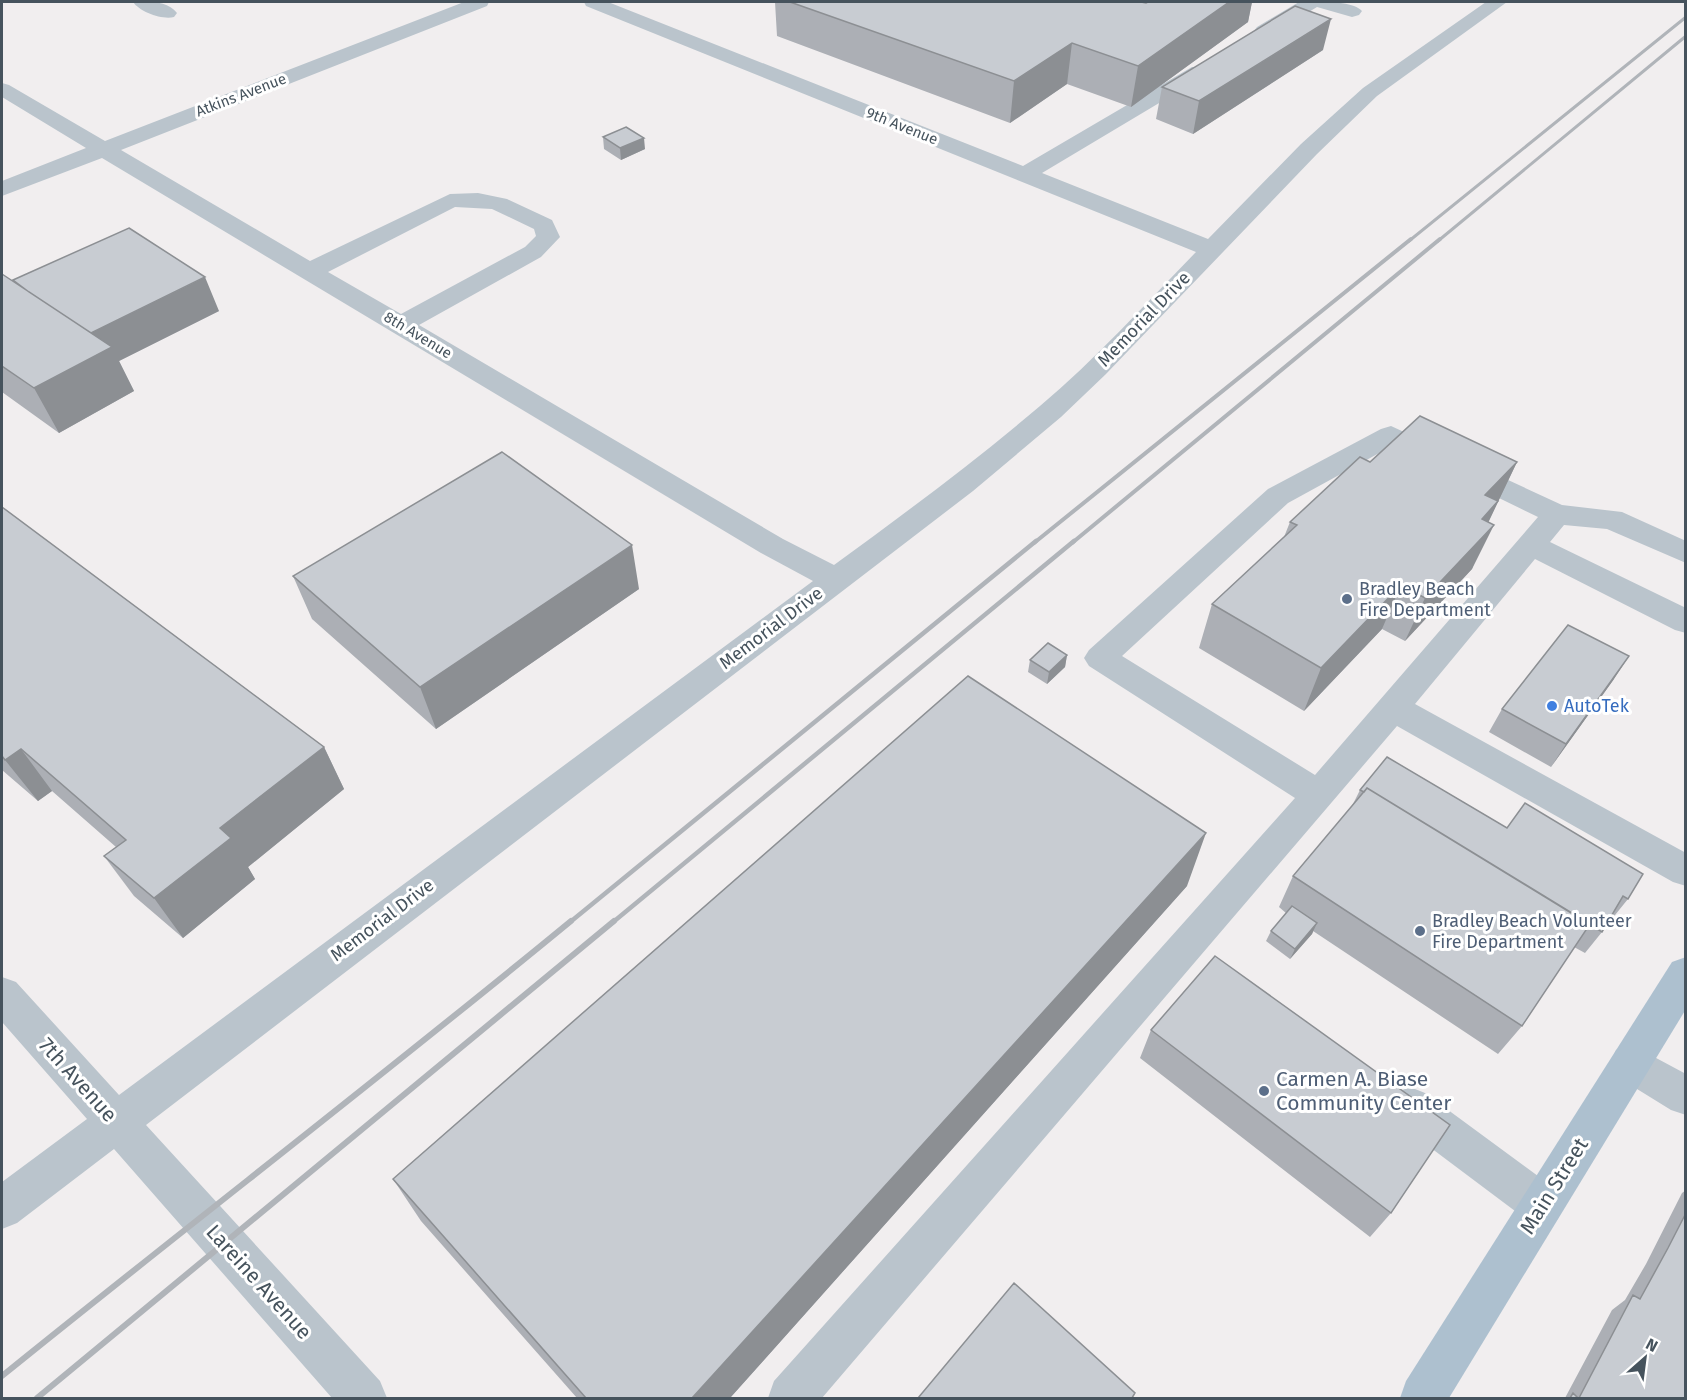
<svg xmlns="http://www.w3.org/2000/svg" width="1687" height="1400" font-family="'Fira Sans',sans-serif">
  <style>
    .lines { fill: none; stroke-linecap: round; stroke-linejoin: round }
    .minor { fill: #bac4cc; fill-rule: evenodd }
    .major { fill: #adc0cf; fill-rule: evenodd }
    .rail-far3 { stroke: #b0b4b9; stroke-width: 3 }
    .rail-far2 { stroke: #b0b4b9; stroke-width: 4 }
    .rail-far1 { stroke: #b0b4b9; stroke-width: 4.5 }
    .rail { stroke: #b0b4b9; stroke-width: 6 }
    .wall { fill: #acafb5 }
    .shaded-wall { fill: #8c8f93 }
    .building { fill: #c8ccd2; stroke: #8c8f93; stroke-width: 1.5 }
    .service-dot { fill: #5c6f8a; stroke: #fff; stroke-width: 2 }
    .shop-dot { fill: #3f7fe0; stroke: #fff; stroke-width: 2 }
    .labels { text-anchor: middle; dominant-baseline: central; stroke-width: 6; stroke-linejoin: round; paint-order: stroke }
    .far-street-label { font-size: 15px; fill: #46535d; stroke: #fff }
    .street-label { font-size: 18px; fill: #46535d; stroke: #fff }
    .service-label { font-size: 18px; fill: #4e5e75; stroke: #fff; text-anchor: start }
    .shop-label { font-size: 18px; fill: #366cbe; stroke: #fff; text-anchor: start }
    .near-service-label { font-size: 21px; fill: #4e5e75; stroke: #fff; text-anchor: start }
    .near-street-label { font-size: 21px; fill: #46535d; stroke: #fff }
  </style>
  <rect width="100%" height="100%" fill="#f1eeef"/>
  <g class="lines">
    <path class="minor" d="M133 2C147 1 167 0 177 13L174 17C162 20 140 12 133 2Z
      M464 2H489L487 6 121 150 310 261 450 194 478 193 507 199 552 220 560 237 541 257 419 325 783 539 834 565C904 514 974 462 1040 406 1096 359 1145 304 1196 252L586 6 584 2H608L1023 166 1192 67H1206L1209 71 1206 75 1042 173 1208 239 1301 144 1363 88 1486 2H1507L1377 96 1317 154 1106 374 1061 417 973 491 146 1125 380 1381 387 1398H332L114 1149 17 1223 2 1229V1182L87 1119 2 1022V977L16 982 119 1095 813 581 761 553 102 158 2 196V181L86 148 2 97V83L9 85 105 141ZM455 207 492 209 534 229 536 236 525 247 401 314 328 272Z
      M1299 2C1315 2 1352 0 1362 11L1359 15 1352 17 1317 7 1271 35H1257L1254 31 1257 27Z
      M1391 426 1562 505 1622 512 1686 541V563L1607 529 1564 525 1550 542 1686 608V633L1675 630 1535 559 1415 704 1686 853V886L1673 882 1397 726 822 1398H768L774 1381 1295 798 1089 666 1084 658 1089 650 1268 489 1381 429ZM1392 446 1538 517 1315 775 1122 656 1288 503Z
      M1630 1044 1686 1074V1115L1671 1110 1616 1076 1610 1063 1616 1050Z
      M1410 1087 1425 1093 1557 1190 1564 1205 1557 1220 1542 1227 1527 1220 1395 1121 1389 1107 1395 1093Z"/>
    <path class="major" d="M1686 957V1009L1449 1398H1400L1406 1381 1672 962Z"/>
    <path class="rail-far3" d="M1409 241 1686 17
      M1438 241 1686 36"/>
    <path class="rail-far2" d="M1034 543 1411 239
      M1072 543 1440 239"/>
    <path class="rail-far1" d="M569 923 1036 541
      M612 923 1074 541"/>
    <path class="rail" d="M2 1376C191 1223 384 1075 571 921
      M37 1398 614 921"/>
  </g>
  <path class="wall" d="M775 2H1252L1248 22 1131 107 1067 84 1010 123 777 36Z
    M1323 50 1193 134 1156 119 1162 87Z
    M603 137 645 149 621 160 604 149Z
    M2 274 14 282 13 280 219 311 119 361 134 391 59 433 2 392Z
    M1517 462 1488 522 1472 569 1405 641 1382 629 1304 711 1199 648 1212 604 1284 537 1290 522Z
    M2 507 324 747 344 789 248 867 255 879 183 938 134 896 104 856 116 847 52 791 38 801 2 770Z
    M293 576 639 589 436 729 312 619Z
    M1067 655 1065 667 1047 684 1028 672 1030 660Z
    M1614 679 1551 767 1489 732 1502 709Z
    M1387 757 1628 899 1611 920H1610L1602 932 1585 953 1574 947 1522 1026 1498 1054 1313 931 1312 934 1290 959 1266 941 1271 931 1286 913 1279 907 1293 876 1352 806 1360 790Z
    M1187 886 730 1398H577L421 1221 393 1179Z
    M1151 1030 1391 1213 1370 1237 1140 1058Z
    M1686 1190V1398H1564H1565L1612 1310 1625 1300 1646 1264 1682 1193Z"/>
  <path class="shaded-wall" d="M1229 2H1252L1248 22 1131 107 1138 66Z
    M1331 19 1323 50 1193 134 1199 101Z
    M1072 43 1067 84 1010 123 1014 81Z
    M644 138 645 149 621 160 620 148Z
    M205 277 219 311 119 361 134 391 59 433 34 388 87 335Z
    M1517 462 1480 540 1494 525 1472 569 1405 641 1425 598 1485 495Z
    M632 545 639 589 436 729 420 687Z
    M1401 585 1382 629 1304 711 1321 668Z
    M1067 655 1065 667 1047 684 1049 672Z
    M1629 656 1614 679 1551 767 1566 744Z
    M324 747 344 789 248 867 255 879 183 938 154 898 220 828Z
    M21 749 52 791 38 801 5 760Z
    M1206 833 1187 886 730 1398H692Z
    M1317 923 1312 934 1290 959 1295 949Z"/>
  <path class="building" d="M790 2H1141L1146 3 1148 2H1229L1138 66 1072 43 1014 81Z
    M1295 6 1331 19 1199 101 1162 87Z
    M626 127 644 138 620 148 603 137Z
    M129 228 205 277 91 333 29 292 13 280Z
    M2 274 112 347 34 388 2 366Z
    M1420 416 1517 462 1485 495 1498 501 1482 519 1494 525 1425 598 1401 585 1321 668 1212 604 1297 525 1290 522 1360 457 1370 462Z
    M502 452 632 545 420 687 293 576Z
    M2 507 324 747 220 828 231 838 154 898 104 856 126 840 21 749 5 760 2 756Z
    M1568 625 1629 656 1566 744 1502 709Z
    M1048 643 1067 655 1049 672 1030 660Z
    M968 676 1206 833 692 1398H586L393 1179Z
    M1387 757 1507 828 1525 803 1643 874 1628 899 1623 896 1602 932 1367 788 1364 792 1360 790Z
    M1367 788 1590 924 1522 1026 1293 876Z
    M1292 906 1317 923 1295 949 1271 931Z
    M1215 956 1450 1125 1391 1213 1151 1030Z
    M1686 1213V1398H1579L1633 1295 1640 1299 1668 1248Z
    M1014 1283 1135 1393 1132 1398H918Z
    M1573 1393 1578 1398H1570Z"/>
  <g class="service-dot">
    <circle cx="1347" cy="599" r="6"/>
    <circle cx="1420" cy="931" r="6"/>
    <circle cx="1264" cy="1091" r="6"/>
  </g>
  <circle class="shop-dot" cx="1552" cy="706" r="6"/>
  <g class="labels">
    <g class="far-street-label">
      <text transform="translate(241 95) rotate(-21)">Atkins Avenue</text>
      <text transform="translate(902 126) rotate(22)">9th Avenue</text>
      <text transform="translate(418 335) rotate(31)">8th Avenue</text>
    </g>
    <g class="street-label">
      <text transform="translate(1144 319) rotate(-46)">Memorial Drive</text>
      <text transform="translate(771 628) rotate(-37)">Memorial Drive</text>
      <text transform="translate(382 920) rotate(-37)">Memorial Drive</text>
    </g>
    <g class="service-label">
      <text x="1359" y="589">Bradley Beach<tspan x="1359" dy="21">Fire Department</tspan></text>
      <text x="1432" y="921">Bradley Beach Volunteer<tspan x="1432" dy="21">Fire Department</tspan></text>
    </g>
    <g class="shop-label">
      <text x="1564" y="706">AutoTek</text>
    </g>
    <g class="near-service-label">
      <text x="1276" y="1079">Carmen A. Biase<tspan x="1276" dy="24">Community Center</tspan></text>
    </g>
    <g class="near-street-label">
      <text transform="translate(78 1080) rotate(48)">7th Avenue</text>
      <text transform="translate(1554 1186) rotate(-58)">Main Street</text>
      <text transform="translate(259 1282) rotate(48)">Lareine Avenue</text>
    </g>
  </g>
  <rect width="1687" height="1400" fill="none" stroke="#46535d" stroke-width="6"/>
  <g transform="translate(1645 1358) rotate(28)" stroke="#ffffff" stroke-width="4.5" paint-order="stroke">
  <path d="M0-4.5L10 22L0 15L-10 22Z" fill="#46535d"/>
  <text y="-9" font-size="16" font-weight="bold" text-anchor="middle" fill="#46535d">N</text>
  </g>
</svg>
